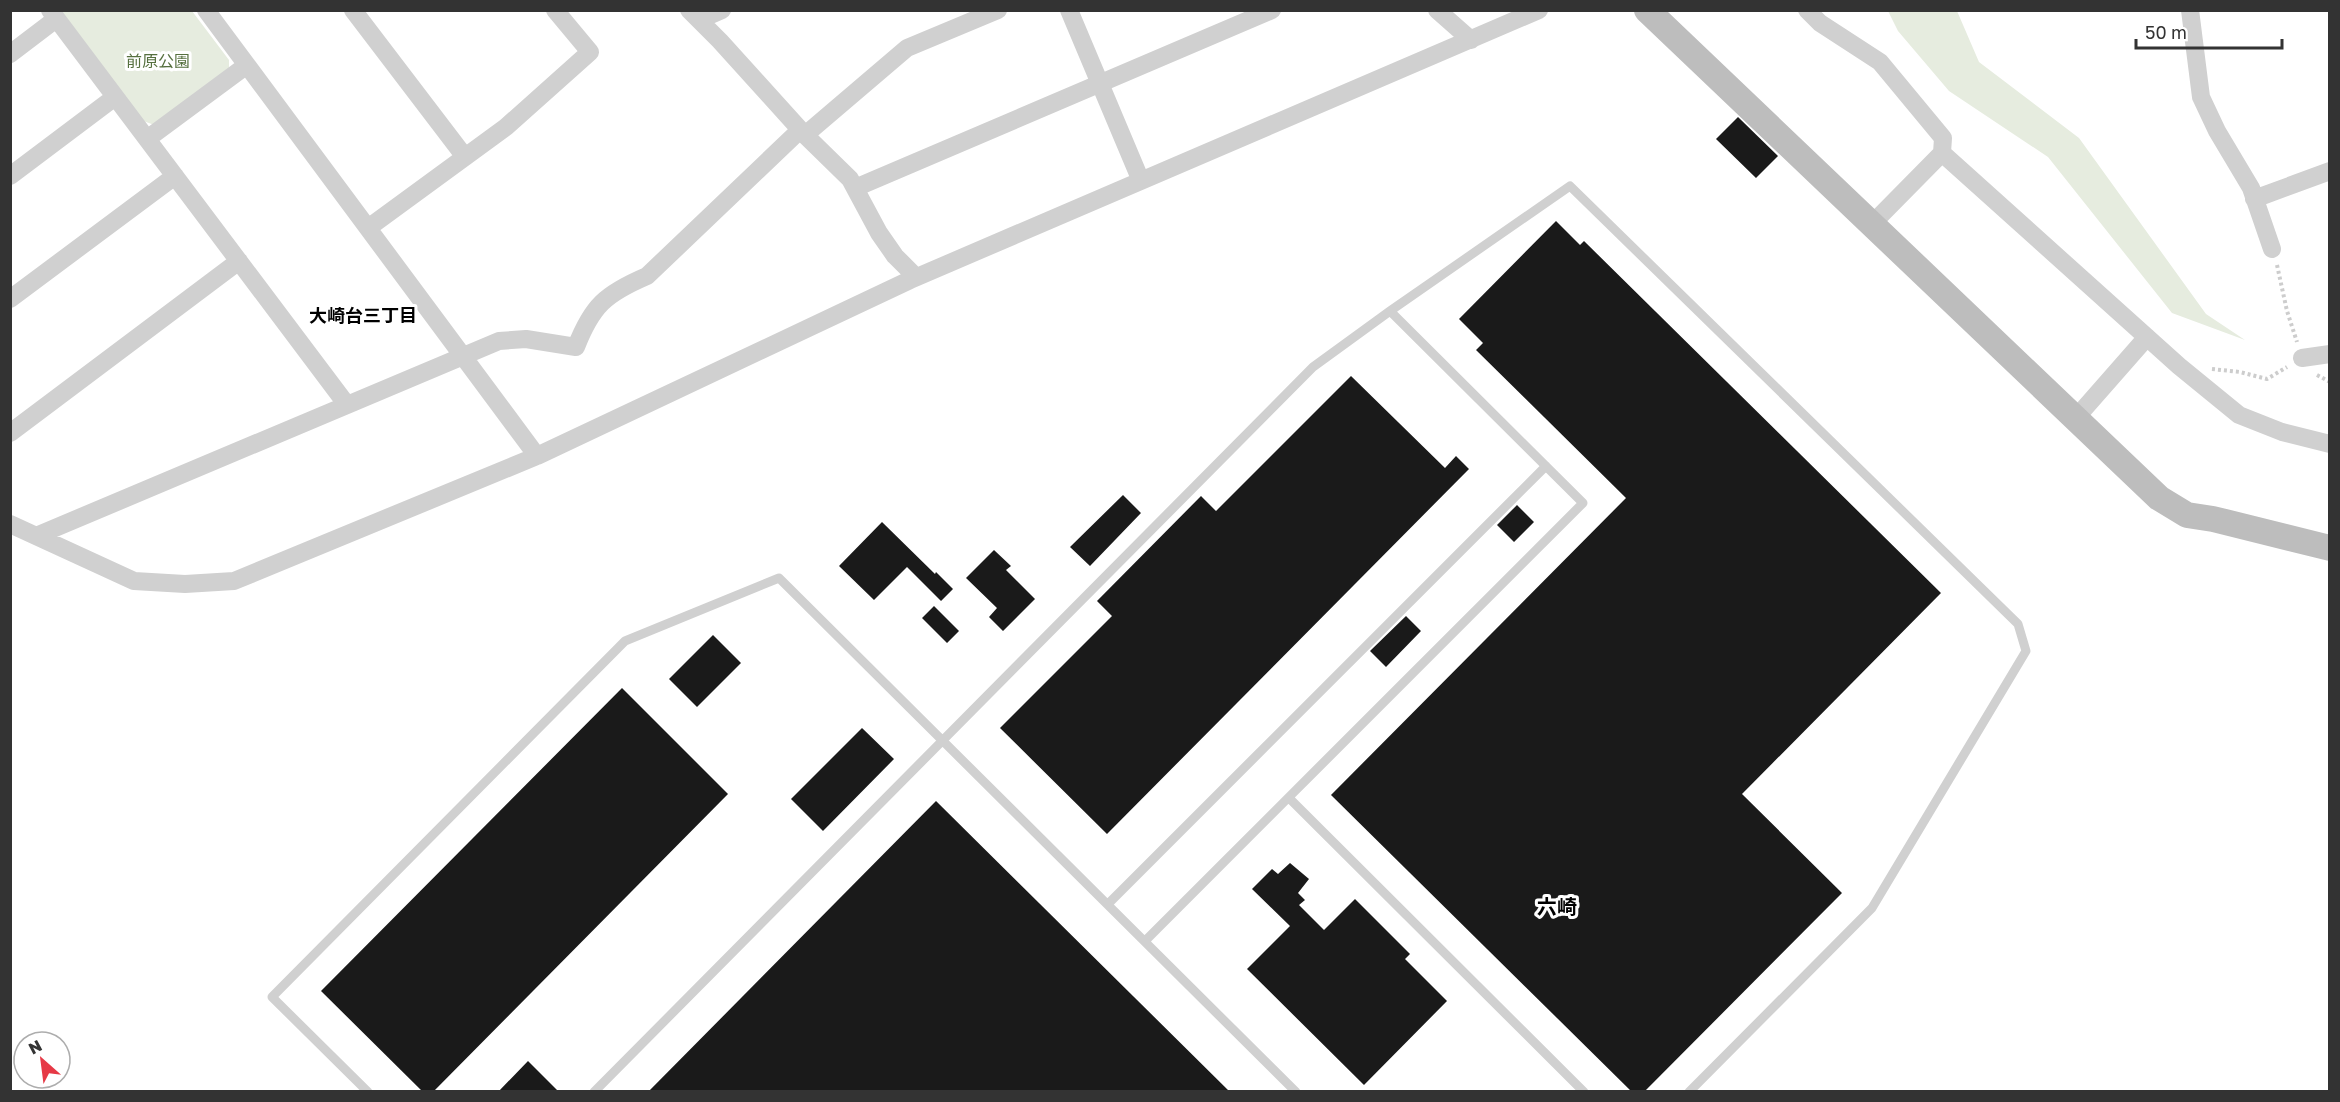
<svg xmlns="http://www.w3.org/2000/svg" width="2340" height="1102" font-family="'Golos Text','Noto Sans JP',sans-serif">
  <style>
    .green { fill: #e6ecdf }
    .building { fill: #1a1a1a }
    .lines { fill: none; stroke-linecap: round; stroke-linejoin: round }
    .path { stroke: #cdcdcd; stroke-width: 4; stroke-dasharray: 3 3; stroke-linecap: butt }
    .lane { stroke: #d0d0d0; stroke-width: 9 }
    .street { stroke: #d0d0d0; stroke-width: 18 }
    .secondary { stroke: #bdbdbd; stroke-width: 26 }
    .labels { text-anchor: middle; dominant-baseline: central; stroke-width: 6; stroke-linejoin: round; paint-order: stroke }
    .park-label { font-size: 16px; fill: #56703f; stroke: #fff }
    .neighbourhood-label { font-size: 18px; font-weight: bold; fill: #000; stroke: #fff }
    .quarter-label { font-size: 20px; font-weight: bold; fill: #000; stroke: #fff }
  </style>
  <rect width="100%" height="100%" fill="#fff"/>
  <path class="green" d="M59 11H192L229 60V69L157 126 138 119Z
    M1888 11H1957L1979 62 2079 138 2206 314 2245 340 2172 313 2048 157 1949 91 1898 31Z"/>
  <path class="building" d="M1738 117 1778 156 1756 178 1716 139Z
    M1556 221 1580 245 1584 241 1941 593 1742 794 1842 893 1644 1092H1632L1331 795 1626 498 1476 350 1483 343 1459 319Z
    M1351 376 1445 468 1456 456 1469 469 1107 834 1000 728 1112 616 1097 601 1201 496 1216 511Z
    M1123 495 1141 513 1090 566 1070 547Z
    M1517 505 1534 522 1514 542 1497 525Z
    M882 522 935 574 936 572 953 589 941 601 907 567 874 600 839 566Z
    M994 550 1011 566 1006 570 1035 599 1003 631 989 617 997 608 966 578Z
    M934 606 959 631 947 643 922 618Z
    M1406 616 1421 631 1386 667 1370 651Z
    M713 635 741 663 697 707 669 679Z
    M622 688 728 794 433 1092H423L321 991Z
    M862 728 894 759 823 831 791 799Z
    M936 801 1230 1092H648Z
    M1290 863 1309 879 1298 893 1305 900 1299 905 1324 930 1355 899 1410 954 1405 959 1447 1001 1364 1085 1247 969 1290 926 1252 889 1272 869 1278 874Z
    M528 1061 559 1092H498Z"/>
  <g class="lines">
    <path class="path" d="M2277 265 2287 311 2297 342
      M2212 369 2240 372 2267 379 2287 367
      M2317 375 2330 382"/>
    <path class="lane" d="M1289 798 1584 1092
      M1108 904 1546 466
      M1145 941 1583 503 1390 311
      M368 1092 272 997 625 641 779 578 1296 1092
      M594 1092 1313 367 1390 311 1570 186 2018 624 2026 651 1872 908 1689 1092"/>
    <path class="street" d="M50 10 347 405
      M206 10 537 456
      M353 10 465 157
      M689 10 720 41 805 135 850 179 879 233 895 256 916 277
      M1069 10 1141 181
      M1437 10 1471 40
      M1807 10 1820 23 1880 62 1943 138 1942 153 1871 225
      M2190 10 2201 97 2217 131 2251 188 2272 249
      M699 20 722 10
      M10 54 56 19
      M805 135 907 48 998 10
      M147 139 247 65
      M1942 153 2179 366 2239 415 2282 432 2330 444
      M10 176 115 97
      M855 188 1272 10
      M2254 199 2330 171
      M368 228 506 127 590 52 555 10
      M10 299 175 176
      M2302 358 2330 354
      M2075 419 2147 337
      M10 433 239 261
      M10 524 134 581 185 584 234 581 537 456 910 280 1539 10
      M36 536 499 341 526 339 576 347C592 306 605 294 647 276L800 130"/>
    <path class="secondary" d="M1647 10 2159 498 2187 515 2213 519 2330 548"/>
  </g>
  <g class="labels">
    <g class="park-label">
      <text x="158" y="61">前原公園</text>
    </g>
    <g class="neighbourhood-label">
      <text x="363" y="315">大崎台三丁目</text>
    </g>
    <g class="quarter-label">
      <text x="1557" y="906">六崎</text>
    </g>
  </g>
  <rect width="2340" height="1102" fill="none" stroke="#333333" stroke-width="24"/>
  <g transform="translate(42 1060) rotate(332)"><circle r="28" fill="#ffffff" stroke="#adadad" stroke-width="1.5"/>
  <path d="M0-4.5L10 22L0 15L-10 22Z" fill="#e63946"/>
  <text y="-9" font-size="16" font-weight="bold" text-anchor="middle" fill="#333333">N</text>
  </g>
  <path d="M2136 39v9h146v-9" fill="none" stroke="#333333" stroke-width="3"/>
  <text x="2145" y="39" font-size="18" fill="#333333" stroke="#ffffff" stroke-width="4.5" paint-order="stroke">50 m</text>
</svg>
